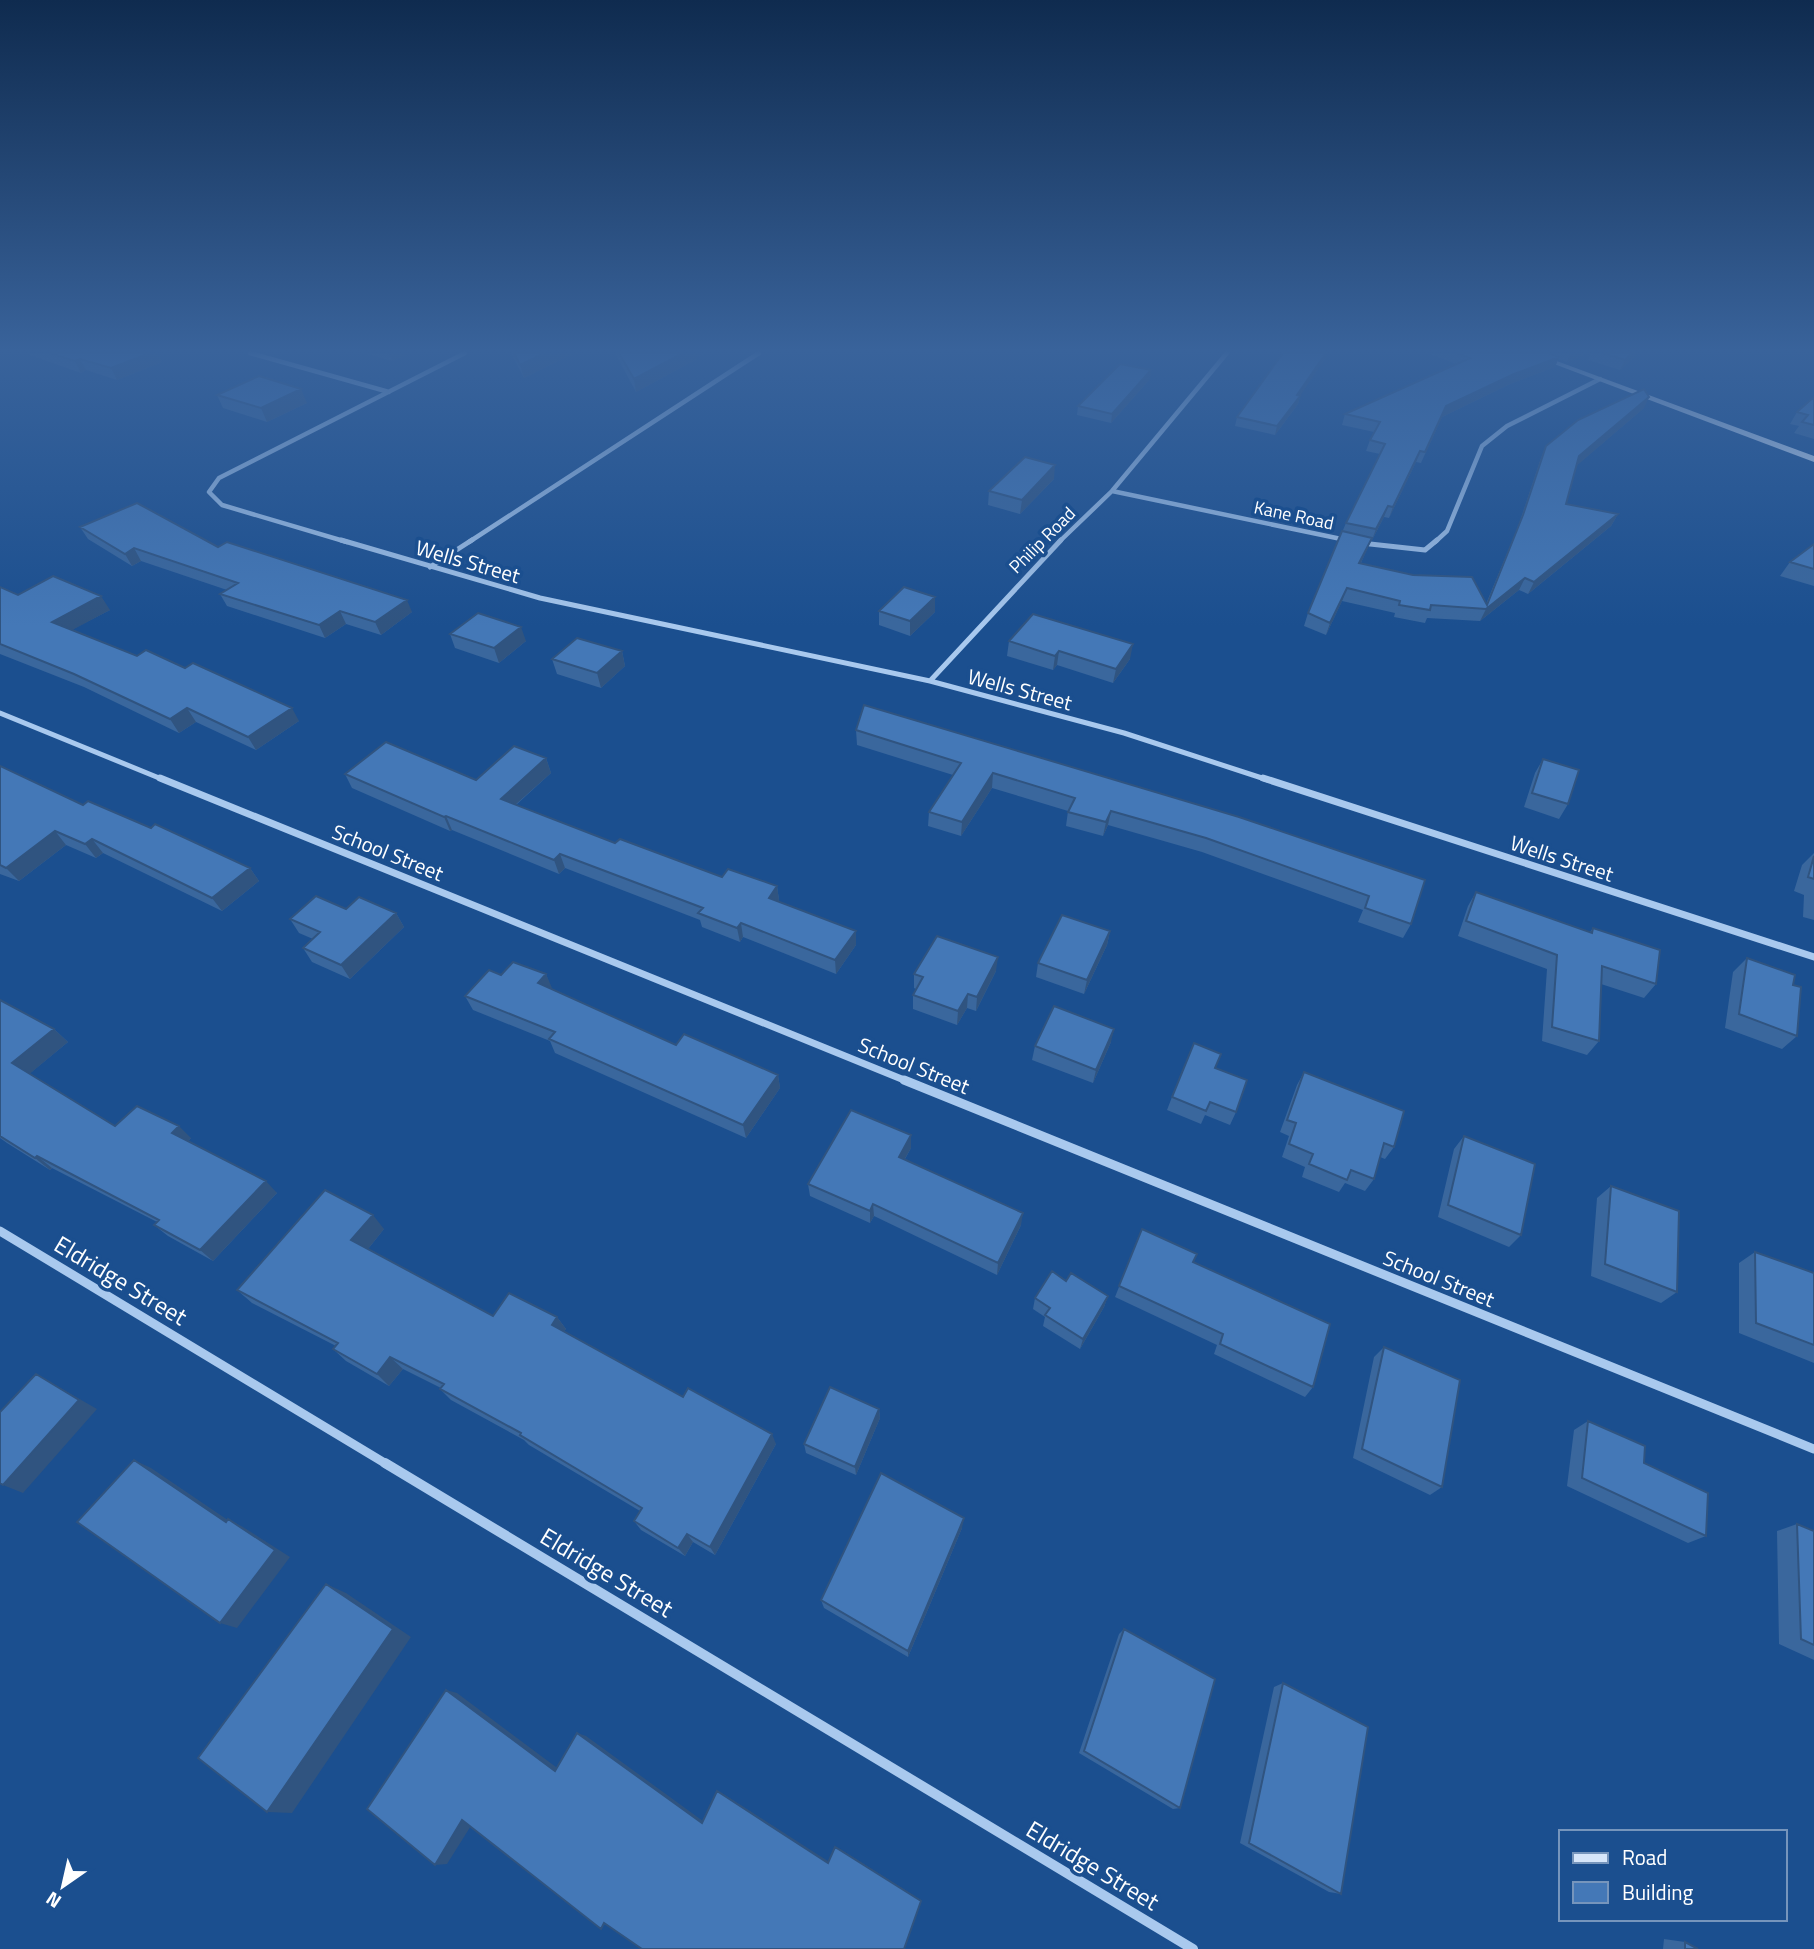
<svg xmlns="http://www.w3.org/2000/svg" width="1814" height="1949" font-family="'Titillium Web',sans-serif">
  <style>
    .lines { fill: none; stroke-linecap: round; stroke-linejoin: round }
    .minor-far4 { stroke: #a9c9ee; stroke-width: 4.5 }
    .minor-far3 { stroke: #a9c9ee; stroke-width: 5 }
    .minor-far2 { stroke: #a9c9ee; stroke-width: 7 }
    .minor-far1 { stroke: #a9c9ee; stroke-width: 9 }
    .minor { stroke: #a9c9ee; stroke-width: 10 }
    .secondary { fill: #d6e6fa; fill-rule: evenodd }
    .wall { fill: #3a679d }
    .shaded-wall { fill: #305480 }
    .building { fill: #4478b7; stroke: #305480; stroke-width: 2 }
    .labels { text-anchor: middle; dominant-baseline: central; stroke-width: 7; stroke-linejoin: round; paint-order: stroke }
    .far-street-label { font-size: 18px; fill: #fff; stroke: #1b4f8f }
    .street-label { font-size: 21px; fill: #fff; stroke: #1b4f8f }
    .near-street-label { font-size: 24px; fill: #fff; stroke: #1b4f8f }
  </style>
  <rect width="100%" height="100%" fill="#1b4f8f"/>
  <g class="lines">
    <path class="minor-far4" d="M250 353 389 392
      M1112 491 1346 540
      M347 542 222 505 209 492 219 478 465 353
      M469 542 759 353
      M1059 542 1112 491 1227 353
      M1435 542 1447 531 1482 446 1507 426 1600 379"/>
    <path class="minor-far3" d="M341 540 540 598 930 681 1124 733 1268 780
      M1361 543 1425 550 1437 540
      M430 567 472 540
      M930 681 1061 540
      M0 713 164 780"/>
    <path class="minor-far2" d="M160 778 909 1082
      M1263 778 1814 957"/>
    <path class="minor-far1" d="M904 1080 1814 1449
      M0 1231 388 1465"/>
    <path class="minor" d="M385 1463 1193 1949"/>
    <path class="secondary" d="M1525 353H1535L1814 456V462Z"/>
  </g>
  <path class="wall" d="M24 353H157L162 362 117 380 86 370 81 373Z
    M364 353H410L392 361Z
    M511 353H574L524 378Z
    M615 353H705L697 357V359L636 392Z
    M1427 353H1588L1567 362 1558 359 1555 367 1510 384 1442 417 1421 463 1416 462 1389 518 1384 517 1372 540H1371L1361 563 1486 604 1518 527 1541 458 1546 446 1644 408 1577 465 1566 504 1618 514 1611 526 1528 594 1519 590 1480 621 1427 618 1425 623 1394 617 1395 613 1342 601 1326 635 1304 626 1308 613 1346 523 1380 454 1366 451 1370 440 1374 432 1342 425 1345 414 1456 364Z
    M1591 353H1639L1620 370 1588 360Z
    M1150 379 1111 423 1077 415 1078 406Z
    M217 395 307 403 267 422 223 408Z
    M1300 396 1298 404 1275 435 1235 426 1237 417Z
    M1814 397V439L1794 433 1799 426 1790 424 1797 412Z
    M1054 479 1020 514 988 505 989 491Z
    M80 527 218 547 412 612 381 635 346 624 325 638 227 606 220 594 227 590 141 561 132 566 88 539Z
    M1814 544V586L1780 576 1790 562Z
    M0 587 18 595 110 610 71 630 299 721 256 750 196 722 179 733 84 687 0 654Z
    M879 611 935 612 910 636 879 625Z
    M450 634 526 641 499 663 455 648Z
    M1009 641 1130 659 1113 683 1057 665 1053 670 1007 656Z
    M622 651 625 666 601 688 557 674 552 659Z
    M856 730 1425 880 1411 924 1403 938 1358 922 1363 910 1202 852 1108 825 1103 836 1066 826 1068 811 992 788 961 836 928 826 929 812 953 775 857 745Z
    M546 758 551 773 516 805 615 843 722 877 777 886 779 900 778 902 856 931V945L836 974 743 937 740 942 702 927 700 920 565 868 559 874 452 830 450 831 352 788 345 774 476 780Z
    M1543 759 1568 804 1559 819 1524 807 1535 773Z
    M0 766 83 805 151 828 250 868 259 881 222 911 103 853 96 858 66 845 19 881 0 874Z
    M1814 853V920L1803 917 1804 895 1794 891 1802 865Z
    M1476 892 1590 932 1593 928 1656 984 1644 998 1601 984 1599 1041 1587 1055 1542 1041 1547 969 1458 936 1468 906Z
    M346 909 396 913 404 927 350 979 312 962 303 948 313 939 299 933 290 919Z
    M1110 931 1107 945 1084 994 1036 977 1038 963Z
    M1747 958 1793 985 1797 1036 1782 1049 1725 1028 1733 972Z
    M996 971 976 1011 967 1008 957 1025 913 1009V995L916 989 914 988V974Z
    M546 974 551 989 676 1045 778 1075 780 1088 746 1138 555 1053 550 1041 473 1010 465 996 501 975Z
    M0 1000 54 1029 68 1042 29 1074 115 1126 191 1138 188 1141 277 1193 213 1261 168 1236 154 1225 157 1222 52 1168 50 1170 7 1143 0 1138Z
    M1111 1042 1093 1083 1032 1060 1035 1046Z
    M1215 1068 1236 1112 1230 1125 1205 1115 1201 1124 1167 1110 1172 1097Z
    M1304 1072 1394 1147 1385 1159 1380 1157 1374 1179 1365 1191 1345 1183 1339 1192 1302 1177 1305 1167 1282 1157 1289 1136 1280 1132 1297 1085Z
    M1464 1136 1521 1235 1509 1247 1438 1217 1454 1149Z
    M911 1148 905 1159 1021 1225 997 1275 874 1216 870 1223 810 1196 808 1184Z
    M1611 1186 1677 1292 1661 1303 1591 1276 1597 1198Z
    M384 1229 368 1249 493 1316 557 1317 566 1329 564 1331 683 1397 776 1444 715 1555 693 1542 685 1556 641 1530 634 1521 640 1511 529 1445 524 1440 451 1400 440 1389 441 1388 403 1369 389 1386 346 1361 333 1349 336 1346 252 1303 237 1290Z
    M1142 1229 1193 1262 1313 1387 1305 1397 1214 1354 1217 1345 1115 1297Z
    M1755 1252 1814 1273V1363L1739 1333V1263Z
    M1066 1281 1108 1296 1104 1307 1080 1349 1043 1326 1045 1317 1033 1309 1035 1298Z
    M1384 1347 1442 1487 1430 1495 1353 1458 1374 1357Z
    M879 1409 880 1418 856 1475 806 1453 804 1444Z
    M1588 1421 1644 1463 1706 1536 1688 1543 1567 1486 1574 1430Z
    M1797 1524 1814 1531V1660L1779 1644 1777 1531Z
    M962 1528 908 1657 824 1608 821 1600Z
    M1124 1629 1180 1808 1173 1809 1079 1753 1119 1634Z
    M1283 1683 1341 1894 1329 1892 1240 1843 1274 1687Z
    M1664 1939 1685 1942 1698 1949H1663Z"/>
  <path class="shaded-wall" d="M150 353H157L162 362 117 380 111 368Z
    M389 353H410L392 361Z
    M545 353H574L524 378 520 365Z
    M683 353H705L697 357V359L636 392 634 379Z
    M1326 353H1329L1300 396 1298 404 1275 435 1277 426Z
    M1571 353H1588L1567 362Z
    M1633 353H1639L1620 370 1625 360Z
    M1559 357 1555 367 1510 384 1442 417 1421 463 1446 406 1514 374Z
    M80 359 86 370 81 373 75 361Z
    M1151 370 1150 379 1111 423 1112 414Z
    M301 389 307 403 267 422 261 408Z
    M1649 397 1644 408 1574 468 1579 456Z
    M1420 451 1416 462 1389 518 1393 507Z
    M1055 465 1054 479 1020 514 1022 500Z
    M1388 506 1384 517 1372 540 1376 529Z
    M1618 514 1611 526 1528 594 1534 582Z
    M1372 538 1367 550 1355 575 1359 563Z
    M134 548 141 561 132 566 125 554Z
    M1525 578 1519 590 1480 621 1486 609Z
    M1347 588 1342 601 1326 635 1330 623Z
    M101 596 110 610 61 636 52 622Z
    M935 597V612L910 636V621Z
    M407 600 412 612 381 635 375 622Z
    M340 611 346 624 325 638 319 625Z
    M521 627 526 641 499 663 494 648Z
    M1133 644 1130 659 1113 683 1116 669Z
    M622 651 625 666 601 688 597 673Z
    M1059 651 1057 665 1053 670 1055 656Z
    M187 708 196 722 179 733 170 719Z
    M292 708 299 721 256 750 248 737Z
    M546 758 551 773 506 813 501 799Z
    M993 773 992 788 961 836 962 822Z
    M1111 811 1108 825 1103 836 1106 822Z
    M446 816 452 830 450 831 444 817Z
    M55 831 66 845 19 881 6 868Z
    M92 839 103 853 96 858 85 844Z
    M560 854 565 868 559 874 554 860Z
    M250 868 259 881 222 911 212 898Z
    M777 886 779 900 771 912 769 898Z
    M396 913 404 927 350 979 341 965Z
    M741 923 743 937 740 942 737 928Z
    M856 931V945L836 974 835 960Z
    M1110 931 1107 945 1084 994 1087 980Z
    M998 957 996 971 976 1011 977 997Z
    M546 974 552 988 544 997 538 983Z
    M968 994 967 1008 957 1025 958 1011Z
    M54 1029 68 1042 27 1076 12 1063Z
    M1114 1029 1111 1042 1093 1083 1096 1070Z
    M778 1075 780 1088 746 1138 743 1125Z
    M179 1126 191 1138 185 1145 172 1133Z
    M911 1135V1148L899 1169V1157Z
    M37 1156 52 1168 50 1170 35 1158Z
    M266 1181 277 1193 213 1261 200 1250Z
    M873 1204 874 1216 870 1223V1211Z
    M1023 1213 1021 1225 997 1275 998 1263Z
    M373 1215 384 1229 364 1254 351 1240Z
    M1108 1296 1104 1307 1080 1349 1083 1339Z
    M557 1317 566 1329 560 1337 552 1325Z
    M390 1357 403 1369 389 1386 377 1374Z
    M36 1374 97 1409 23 1493 3 1485Z
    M879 1409 880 1418 856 1475 855 1467Z
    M772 1434 776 1444 715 1555 710 1547Z
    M134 1460 151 1468 241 1529 226 1522Z
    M964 1518 962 1528 908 1657V1651Z
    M228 1519 243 1527 290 1557 237 1628 220 1623Z
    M687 1534 693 1542 685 1556 678 1548Z
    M326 1584 346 1593 411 1637 292 1813 267 1812Z
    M446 1690 457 1693 564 1773 555 1771Z
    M577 1733 586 1736 707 1824 702 1823Z
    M717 1791 722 1793 831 1863H828Z
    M462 1820 474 1821 447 1864 435 1865Z
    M835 1847H837L921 1900V1901Z"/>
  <path class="building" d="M50 353H150L111 368 80 359 75 361Z
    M514 353H545L520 365Z
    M619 353H683L634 379Z
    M1283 353H1326L1297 395 1300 396 1277 426 1237 417Z
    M1456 353H1548L1559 357 1514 374 1446 406 1425 452 1420 451 1393 507 1388 506 1376 529 1346 523 1385 444 1370 440 1380 422 1345 414 1470 358Z
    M1603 353H1633L1625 360Z
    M1120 364 1151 370 1112 414 1078 406Z
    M259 376 301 389 261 408 217 395Z
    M1644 389 1649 397 1579 456 1566 504 1618 514 1534 582 1525 578 1486 609 1431 605 1430 610 1399 605 1400 601 1347 588 1330 623 1308 613 1342 531 1372 538 1359 563 1413 575 1472 577 1487 605 1523 515 1546 446 1578 420Z
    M1814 397V425L1802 422 1808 415 1797 412Z
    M1025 457 1055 465 1022 500 989 491Z
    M137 503 218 547 227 542 407 600 375 622 340 611 319 625 220 594 238 583 134 548 125 554 80 527Z
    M1814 544V569L1790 562Z
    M53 576 101 596 52 622 137 656 146 650 185 668 193 663 292 708 248 737 187 708 170 719 74 674 0 644V587L18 595Z
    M904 587 935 597 910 621 879 611Z
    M478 613 521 627 494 648 450 634Z
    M1033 614 1133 644 1116 669 1059 651 1055 656 1009 641Z
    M577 638 622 651 597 673 552 659Z
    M864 705 1239 817 1425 880 1411 924 1365 908 1369 896 1206 838 1111 811 1106 822 1068 812 1075 798 993 773 962 822 929 812 961 763 856 730Z
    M386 742 476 780 514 746 546 758 501 799 615 843 620 839 722 877 728 869 777 886 769 898 856 931 835 960 741 923 737 928 698 913 703 908 560 854 554 860 446 816 444 817 345 774Z
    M1543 759 1579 770 1568 804 1532 793Z
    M0 766 83 805 88 801 151 828 155 824 250 868 212 898 92 839 85 844 55 831 6 868 0 865Z
    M1814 856V879L1808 877Z
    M1476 892 1592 933 1593 928 1660 950 1656 984 1602 966 1599 1041 1552 1027 1557 955 1466 921Z
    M316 896 346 909 359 897 396 913 341 965 303 948 320 932 290 919Z
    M1062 915 1110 931 1087 980 1038 963Z
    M937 936 998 957 977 997 968 994 958 1011 913 995 923 977 914 974Z
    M1747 958 1795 975 1793 985 1801 987 1797 1036 1739 1014Z
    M513 962 546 974 538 983 676 1045 684 1034 778 1075 743 1125 549 1039 555 1032 465 996 489 970 501 975Z
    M0 1000 54 1029 12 1063 115 1126 137 1106 179 1126 172 1133 266 1181 200 1250 154 1225 159 1220 37 1156 35 1158 0 1136Z
    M1054 1006 1114 1029 1096 1070 1035 1046Z
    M1194 1043 1221 1054 1215 1068 1247 1080 1236 1112 1210 1102 1206 1111 1172 1097Z
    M1304 1072 1404 1111 1394 1147 1384 1143 1374 1179 1351 1170 1347 1180 1309 1164 1313 1154 1289 1144 1296 1123 1287 1120Z
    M851 1110 911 1135 899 1157 1023 1213 998 1263 873 1204 870 1211 808 1184Z
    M1464 1136 1535 1164 1521 1235 1448 1205Z
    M1611 1186 1679 1211 1677 1292 1605 1264Z
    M325 1190 373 1215 351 1240 493 1316 509 1293 557 1317 552 1325 683 1397 688 1388 772 1434 710 1547 687 1534 678 1548 634 1521 642 1508 520 1435 521 1433 440 1389 444 1384 390 1357 377 1374 333 1349 338 1343 237 1290Z
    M1142 1229 1197 1254 1193 1262 1330 1324 1313 1387 1220 1344 1223 1334 1119 1286Z
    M1755 1252 1814 1273V1345L1756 1323Z
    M1052 1271 1066 1281 1071 1273 1108 1296 1083 1339 1045 1315 1050 1308 1035 1298Z
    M1384 1347 1460 1380 1442 1487 1362 1449Z
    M36 1374 79 1400 3 1485 0 1483V1412Z
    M830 1387 879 1409 855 1467 804 1444Z
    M1588 1421 1645 1446 1644 1463 1708 1493 1706 1536 1582 1478Z
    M134 1460 226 1522 228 1519 275 1550 220 1623 77 1522Z
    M881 1473 964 1518 908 1651 821 1600Z
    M1797 1524 1814 1531V1645L1801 1639Z
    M326 1584 393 1629 267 1812 198 1758Z
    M1124 1629 1215 1679 1180 1808 1084 1751Z
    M1283 1683 1368 1727 1341 1894 1249 1843Z
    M446 1690 555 1771 577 1733 702 1823 717 1791 828 1863 835 1847 921 1901 904 1949H642L604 1923 601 1929 462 1820 435 1865 367 1809Z
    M1685 1942 1698 1949H1685Z"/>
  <linearGradient id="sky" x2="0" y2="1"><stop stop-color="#0f2b4f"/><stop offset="0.56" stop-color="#39639b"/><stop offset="1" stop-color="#39639b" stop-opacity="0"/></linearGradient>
  <rect width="1814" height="626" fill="url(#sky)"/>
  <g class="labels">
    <g class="far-street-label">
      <text transform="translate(1294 515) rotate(12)">Kane Road</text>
      <text transform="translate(1042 540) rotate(-45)">Philip Road</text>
    </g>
    <g class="street-label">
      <text transform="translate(468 561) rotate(16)">Wells Street</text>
      <text transform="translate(1020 689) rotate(15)">Wells Street</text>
      <text transform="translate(388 852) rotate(22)">School Street</text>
      <text transform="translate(1562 858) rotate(18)">Wells Street</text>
      <text transform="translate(914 1065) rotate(22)">School Street</text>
      <text transform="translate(1439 1278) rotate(22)">School Street</text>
    </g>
    <g class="near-street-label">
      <text transform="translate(121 1280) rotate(31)">Eldridge Street</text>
      <text transform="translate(607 1572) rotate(31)">Eldridge Street</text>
      <text transform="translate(1093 1865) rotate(31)">Eldridge Street</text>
    </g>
  </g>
  <rect x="1559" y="1830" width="228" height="91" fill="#1b4f8f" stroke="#7695bc" stroke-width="2"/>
  <rect x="1573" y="1853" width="35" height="10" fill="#d6e6fa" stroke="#7695bc" stroke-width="2"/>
  <text x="1622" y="1865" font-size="21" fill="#ffffff">Road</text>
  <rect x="1573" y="1882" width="35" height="21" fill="#4478b7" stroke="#7695bc" stroke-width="2"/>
  <text x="1622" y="1900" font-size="21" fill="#ffffff">Building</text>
  <g transform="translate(63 1886) rotate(214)" stroke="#1b4f8f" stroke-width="5" paint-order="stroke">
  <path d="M0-5L12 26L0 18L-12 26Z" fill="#ffffff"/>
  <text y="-10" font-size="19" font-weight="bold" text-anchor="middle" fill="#ffffff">N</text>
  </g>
</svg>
